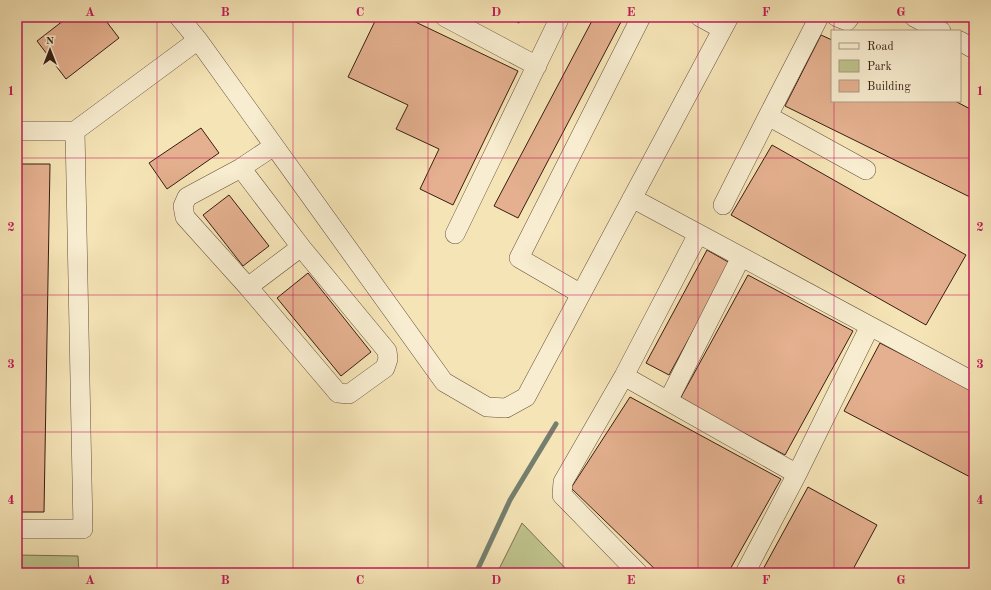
<svg xmlns="http://www.w3.org/2000/svg" width="991" height="590" font-family="'Old Standard TT',serif">
  <style>
    .green { fill: #bfc38c; stroke: #7c7050 }
    .lines { fill: none; stroke-linecap: round; stroke-linejoin: round }
    .stream { stroke: #757f6f; stroke-width: 5 }
    .building { fill: #e4b08f; stroke: #381e14 }
    .minor-casing { stroke: #67503c; stroke-width: 20 }
    .minor { stroke: #f8edd0; stroke-width: 19 }
    .grid { fill: none; stroke: #c2185b; stroke-width: 1; stroke-opacity: 0.55 }
    .neatline { fill: none; stroke: #c2185b; stroke-width: 1.5 }
    .grid-label { font-size: 13px; text-anchor: middle; font-weight: bold; fill: #c2185b }
  </style>
  <rect width="100%" height="100%" fill="#f5e4b6"/>
  <filter id="stains"><feTurbulence type="fractalNoise" baseFrequency=".005" numOctaves="4"/><feColorMatrix values="0 0 0 0 .2 0 0 0 0 .09 0 0 0 0 .02 0 0 0 .5 -.17"/></filter>
  <radialGradient id="worn" r=".72"><stop offset=".6" stop-color="#630" stop-opacity="0"/><stop offset="1" stop-color="#630" stop-opacity=".3"/></radialGradient>
  <path class="green" d="M522 523 570 573H497Z
    M17 555 78 556 79 573H17Z"/>
  <g class="lines">
    <path class="stream" d="M476 573 510 500 556 424"/>
  </g>
  <path class="building" d="M68 17H103L119 38 66 79 37 41Z
    M377 17H405L518 71 453 205 420 189 439 149 396 129 408 105 348 77Z
    M508 17H523L519 23Z
    M594 17 623 18 518 218 494 206Z
    M821 35 832 40V101H955L974 111V199L785 106Z
    M201 128 219 153 167 189 149 163Z
    M772 145 966 255 926 325 731 215Z
    M17 164H50L44 512H17Z
    M229 195 269 246 243 266 203 215Z
    M707 250 730 263 669 375 646 363Z
    M308 273 371 352 341 376 277 298Z
    M748 275 853 331 785 455 680 399Z
    M880 343 974 392V479L844 411Z
    M630 397 781 479 728 573H659L571 488Z
    M808 487 877 525 851 573H761Z"/>
  <g class="lines">
    <defs>
      <path id="minor" d="M179 17 198 40 444 382 487 407 506 408 526 397 729 17
        M445 17 537 66
        M700 17 722 29
        M819 17 768 116 866 170
        M837 17 847 21 850 17
        M914 17 941 31
        M960 41 974 49
        M17 131H75L198 40
        M241 168 301 247 387 351 388 359 385 368 349 394 338 393 248 287 185 217 183 206 187 197 241 168 274 146
        M632 198 974 382
        M723 205 768 116
        M455 234 560 17
        M248 287 301 247
        M581 294 519 258 641 17
        M624 376 797 474
        M668 401 741 257
        M17 529H83L75 131
        M638 573 562 495 563 482 624 376 698 234
        M745 573 797 474 870 326"/>
    </defs>
    <use href="#minor" class="minor-casing"/>
    <use href="#minor" class="minor"/>
  </g>
  <path class="grid" d="M157 17V573M293 17V573M428 17V573M563 17V573M698 17V573M834 17V31M834 101V573M17 158H974M17 295H974M17 432H974"/>
  <rect width="991" height="590" fill="none" stroke="#f5e4b6" stroke-width="44"/>
  <rect x="831" y="30" width="130" height="72" fill="#f8edd0" stroke="#ab9a85"/>
  <rect x="839" y="43" width="20" height="6" fill="#f8edd0" stroke="#ab9a85"/>
  <text x="867" y="50" font-size="12" fill="#381e14">Road</text>
  <rect x="839" y="60" width="20" height="12" fill="#bfc38c" stroke="#ab9a85"/>
  <text x="867" y="70" font-size="12" fill="#381e14">Park</text>
  <rect x="839" y="80" width="20" height="12" fill="#e4b08f" stroke="#ab9a85"/>
  <text x="867" y="90" font-size="12" fill="#381e14">Building</text>
  <g transform="translate(50 50)" stroke="#f8edd0" stroke-width="3" paint-order="stroke">
  <path d="M0-3L7 15L0 10L-7 15Z" fill="#381e14"/>
  <text y="-6" font-size="11" font-weight="bold" text-anchor="middle" fill="#381e14">N</text>
  </g>
  <rect x="22" y="22" width="947" height="546" class="neatline"/>
  <g class="grid-label">
    <text x="90" y="16">A</text>
    <text x="225" y="16">B</text>
    <text x="360" y="16">C</text>
    <text x="496" y="16">D</text>
    <text x="631" y="16">E</text>
    <text x="766" y="16">F</text>
    <text x="901" y="16">G</text>
    <text x="11" y="95">1</text>
    <text x="980" y="95">1</text>
    <text x="11" y="231">2</text>
    <text x="980" y="231">2</text>
    <text x="11" y="368">3</text>
    <text x="980" y="368">3</text>
    <text x="11" y="504">4</text>
    <text x="980" y="504">4</text>
    <text x="90" y="584">A</text>
    <text x="225" y="584">B</text>
    <text x="360" y="584">C</text>
    <text x="496" y="584">D</text>
    <text x="631" y="584">E</text>
    <text x="766" y="584">F</text>
    <text x="901" y="584">G</text>
  </g>
  <rect width="100%" height="100%" filter="url(#stains)"/>
  <rect width="100%" height="100%" fill="url(#worn)"/>
</svg>
